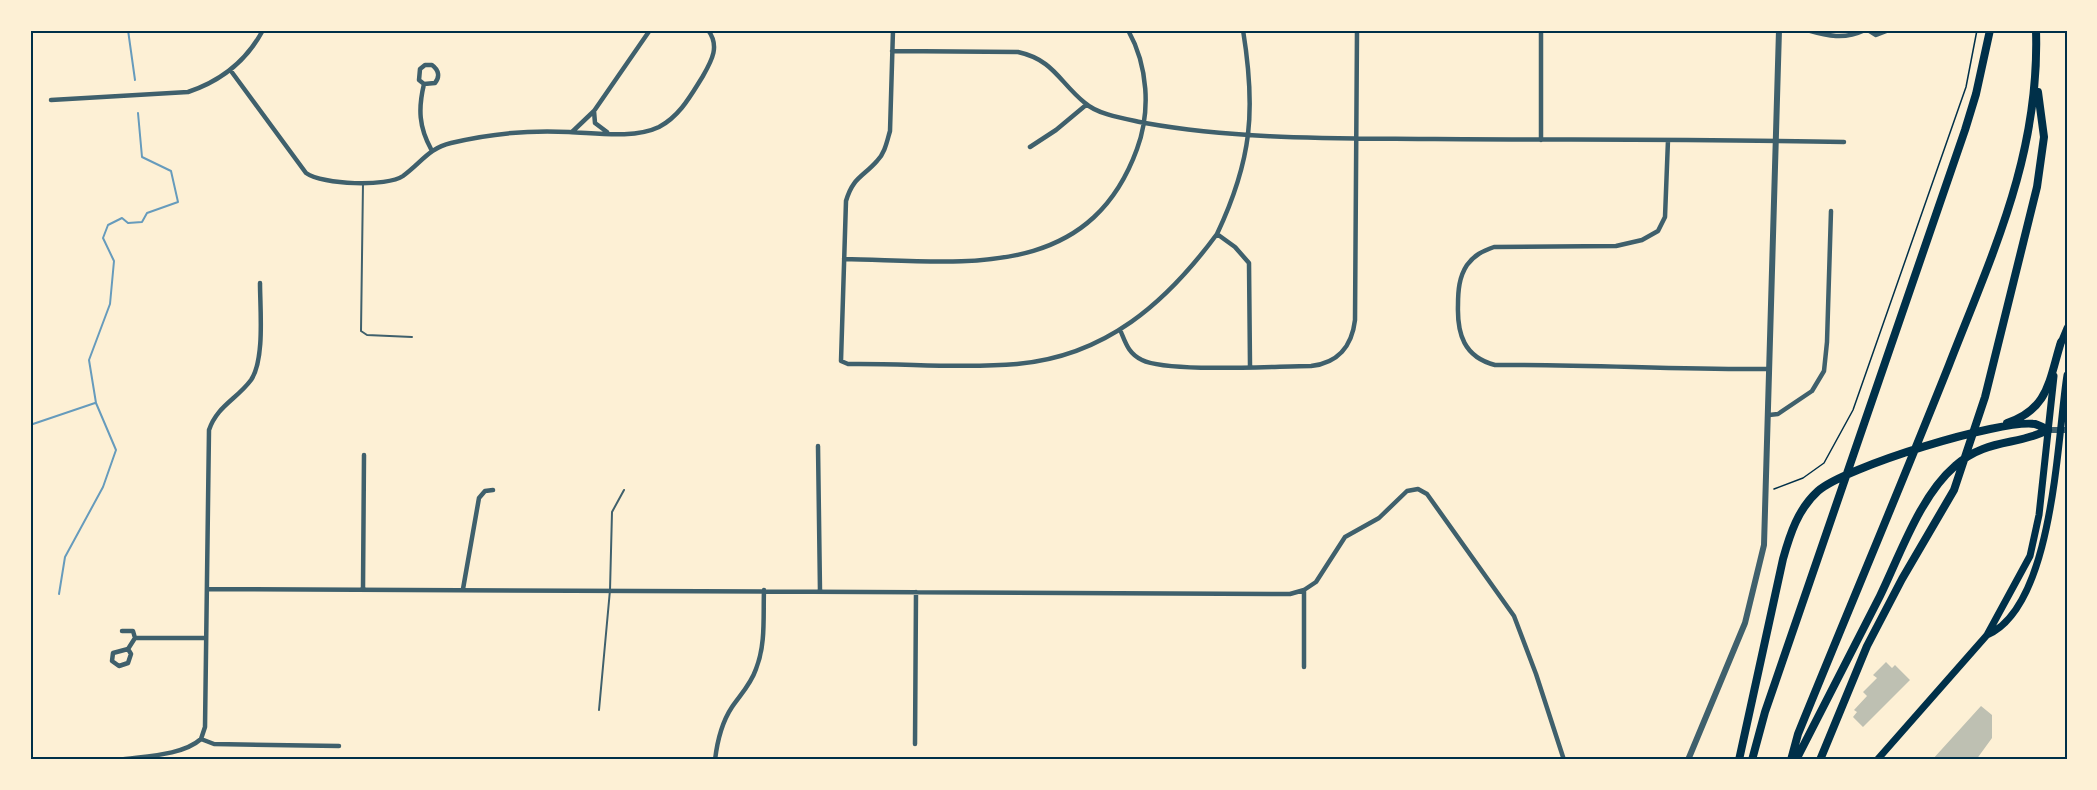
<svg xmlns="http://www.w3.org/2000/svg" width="2097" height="790" font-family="Manrope,sans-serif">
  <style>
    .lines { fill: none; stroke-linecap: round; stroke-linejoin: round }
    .stream { stroke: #669bbc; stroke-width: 2 }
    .building { fill: #bec0b2 }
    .path { stroke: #003049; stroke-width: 1.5 }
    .service { stroke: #3f606c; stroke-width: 2 }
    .minor { stroke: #3f606c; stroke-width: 4.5 }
    .tertiary { stroke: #3f606c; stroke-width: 6 }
    .secondary { stroke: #003049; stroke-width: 7 }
    .motorway { stroke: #003049; stroke-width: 8 }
    .neatline { fill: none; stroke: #003049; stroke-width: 2 }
  </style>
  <rect width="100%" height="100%" fill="#fdf0d5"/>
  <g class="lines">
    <path class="stream" d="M128 30 135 80
      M30 425 95 403
      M59 594 65 557 103 487 116 450 96 403 89 360 110 304 114 261 103 238 108 225 122 218 128 223 142 222 147 213 178 202 171 171 142 157 138 113"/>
  </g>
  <path class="building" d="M1886 662 1892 668 1895 665 1910 680 1863 727 1853 717 1857 712 1854 710 1867 696 1863 692 1877 678 1873 675Z
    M1981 706 1992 715V738L1976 760H1932Z"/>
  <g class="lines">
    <path class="path" d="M1774 489 1803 478 1824 463 1853 410 1966 87 1977 30"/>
    <path class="service" d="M363 183 361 331 367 335 412 337
      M599 710 610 590 612 512 624 490"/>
    <path class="minor" d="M893 30 890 131C887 141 885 153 877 161 863 177 853 177 846 201L841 361 848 364C904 363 961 369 1017 364 1106 356 1166 303 1217 234
      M1243 30C1256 110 1252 160 1217 234L1235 247 1249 263 1250 366
      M1807 30C1828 36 1844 40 1865 30
      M1868 30 1876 35 1889 30
      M892 51 1018 52C1054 60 1059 82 1085 103 1098 115 1127 119 1145 123 1240 140 1338 138 1435 139 1571 140 1708 139 1844 142
      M231 71 306 173C323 185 387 187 403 176 421 163 429 148 451 143 488 134 531 130 569 132 596 133 634 139 659 127 680 116 691 95 703 76 712 60 720 46 708 30
      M424 84 419 80 420 69 425 65H432C439 70 440 77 435 83L424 84C418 109 419 127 431 149
      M51 100 188 92C221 81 246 62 263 30
      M594 111 595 123 607 132
      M572 132 594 111 650 30
      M1541 140V30
      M1668 140 1665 217 1658 231 1642 240 1616 246 1494 247C1483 251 1474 255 1467 265 1459 277 1458 291 1458 305 1457 334 1464 357 1495 365 1587 364 1678 370 1769 369
      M1030 147 1056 130 1086 105
      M844 259C959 261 1088 284 1137 149 1151 111 1148 66 1128 30
      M1121 332C1126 344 1129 354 1142 360 1168 373 1276 366 1311 366 1338 363 1352 346 1355 320L1357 30
      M1769 415 1778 414 1812 391 1824 371 1827 342 1831 211
      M818 446 820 591
      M207 589 1290 594 1304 590 1316 582 1345 537 1379 518 1407 491 1418 489 1427 494 1514 616 1536 674 1564 760
      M363 589 364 455
      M463 589 479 498 485 491 493 490
      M122 631H133L135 638
      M128 649 113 653 112 661 119 666 128 663 131 654 128 649 135 638H206
      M1304 667V590
      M201 739 205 727 209 430C217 406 237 399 251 380 265 359 260 309 260 283
      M201 739 214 744 339 746
      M915 744 916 592
      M118 760C143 756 182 756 201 739
      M715 760C717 743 722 722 732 707 741 694 751 684 756 669 766 644 763 616 764 590"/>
    <path class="tertiary" d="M2048 430H2067
      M1688 760 1745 623 1764 545 1779 30"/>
    <path class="secondary" d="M2060 345 2067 328
      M1987 635C2054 606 2057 438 2067 375
      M1877 760 1987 635 2030 556 2039 515 2054 376"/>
    <path class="motorway" d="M2007 423C2049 409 2049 380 2061 342
      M1739 760 1783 559C1790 534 1798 509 1818 491 1845 467 2000 419 2035 424 2039 425 2044 428 2048 430
      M1752 760 1765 712 1965 130 1976 94 1990 30
      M1791 760 1798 734C1848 611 1900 488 1949 365 1993 252 2040 154 2036 30
      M1796 760C1824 705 1852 651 1880 596 1900 555 1920 496 1955 466 1986 438 2017 446 2048 430
      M1820 760 1867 646 1902 579 1954 490 1985 397 2037 187 2044 137 2038 92"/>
  </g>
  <rect width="2097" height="790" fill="none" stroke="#fdf0d5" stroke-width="63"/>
  <rect x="32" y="32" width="2034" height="726" class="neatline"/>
</svg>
